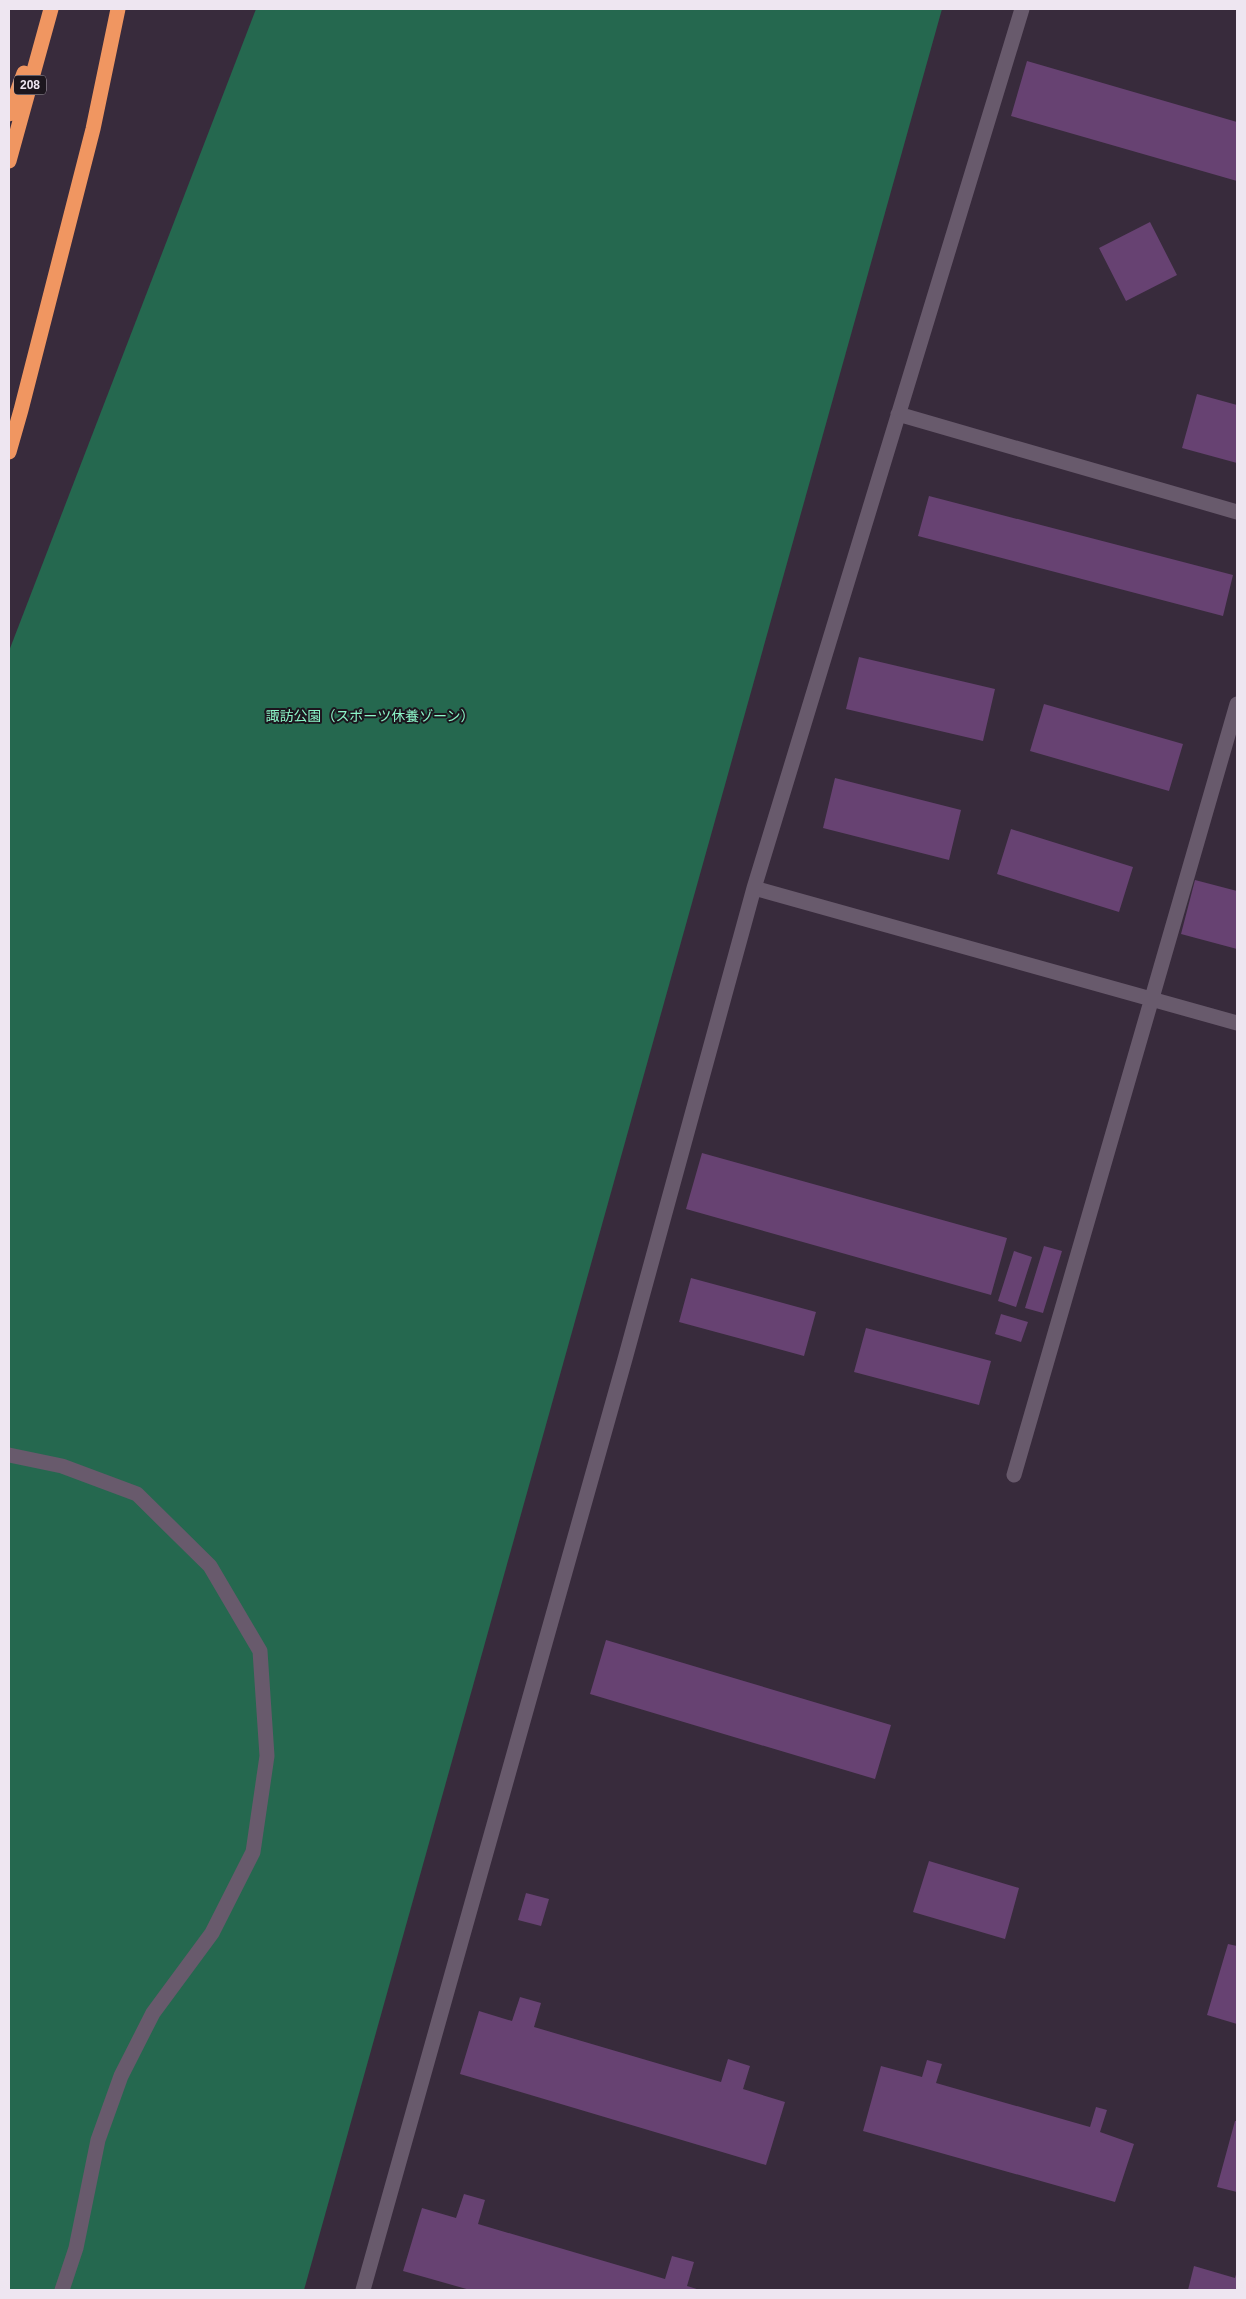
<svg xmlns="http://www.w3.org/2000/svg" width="1246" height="2299" font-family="Helvetica,'Noto Sans JP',sans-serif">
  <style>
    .green { fill: #25684f }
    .building { fill: #674272 }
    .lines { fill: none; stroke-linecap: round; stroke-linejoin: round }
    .lane { stroke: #685a6c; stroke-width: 15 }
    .street { stroke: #685a6c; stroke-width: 15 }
    .highway { stroke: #f09661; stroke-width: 15 }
    .labels { text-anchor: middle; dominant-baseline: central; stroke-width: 4; stroke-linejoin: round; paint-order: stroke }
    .shield { fill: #1c161e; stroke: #afa8b2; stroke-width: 1 }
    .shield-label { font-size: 12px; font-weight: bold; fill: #eee6f1 }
    .park-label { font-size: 14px; fill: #8cf5c8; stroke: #1c161e }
  </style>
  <rect width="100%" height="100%" fill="#382b3c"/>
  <path class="green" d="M256 9H942L304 2290H9V651Z"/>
  <path class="building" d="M1027 61 1237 122V181L1011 116Z
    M1150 222 1177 275 1126 301 1099 248Z
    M1197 394 1237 405V463L1182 448Z
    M929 496 1233 575 1223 616 918 536Z
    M859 657 995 689 983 741 846 709Z
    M1044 704 1183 744 1169 791 1030 751Z
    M835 778 961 810 949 860 823 828Z
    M1011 829 1133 867 1119 912 997 874Z
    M1195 880 1237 891V949L1181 934Z
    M702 1153 1007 1238 991 1295 686 1209Z
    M1044 1246 1062 1251 1043 1313 1025 1308Z
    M1014 1251 1032 1257 1016 1307 998 1301Z
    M691 1278 816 1312 804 1356 679 1322Z
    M1001 1314 1028 1322 1021 1342 995 1334Z
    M866 1328 991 1361 979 1405 854 1372Z
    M606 1640 891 1725 875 1779 590 1694Z
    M929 1861 1019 1888 1005 1939 913 1912Z
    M526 1893 549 1899 541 1926 518 1920Z
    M1228 1944 1237 1946V2024L1207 2015Z
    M520 1997 541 2003 534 2027 721 2082 728 2059 750 2066 743 2089 785 2102 766 2165 460 2074 479 2011 512 2021Z
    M927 2060 942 2064 936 2083 1090 2127 1096 2107 1107 2110 1100 2132 1134 2144 1115 2202 863 2131 881 2066 922 2077Z
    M1235 2121H1237V2192L1217 2187Z
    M464 2194 485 2200 478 2224 665 2279 672 2256 694 2262 687 2286 700 2290H470L403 2271 422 2208 456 2218Z
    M1194 2266 1235 2278 1237 2271V2290H1188Z"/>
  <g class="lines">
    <path class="lane" d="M9 1455 62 1466 137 1494 210 1566 260 1651 267 1756 253 1852 212 1933 153 2013 121 2076 98 2140 76 2248 62 2290"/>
    <path class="street" d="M1022 9 754 888 1237 1023
      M898 414 1237 512
      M1014 1475 1237 704
      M363 2290 625 1359 754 888"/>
    <path class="highway" d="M9 114 24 73
      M9 161 51 9
      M9 452 21 410 93 129 118 9"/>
  </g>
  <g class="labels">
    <rect class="shield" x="14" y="75.5" width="32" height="19" rx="4"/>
    <g class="shield-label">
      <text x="30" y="85">208</text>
    </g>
    <g class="park-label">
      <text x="370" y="716">諏訪公園（スポーツ休養ゾーン）</text>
    </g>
  </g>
  <rect width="1246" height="2299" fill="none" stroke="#eee6f1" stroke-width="20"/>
</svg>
